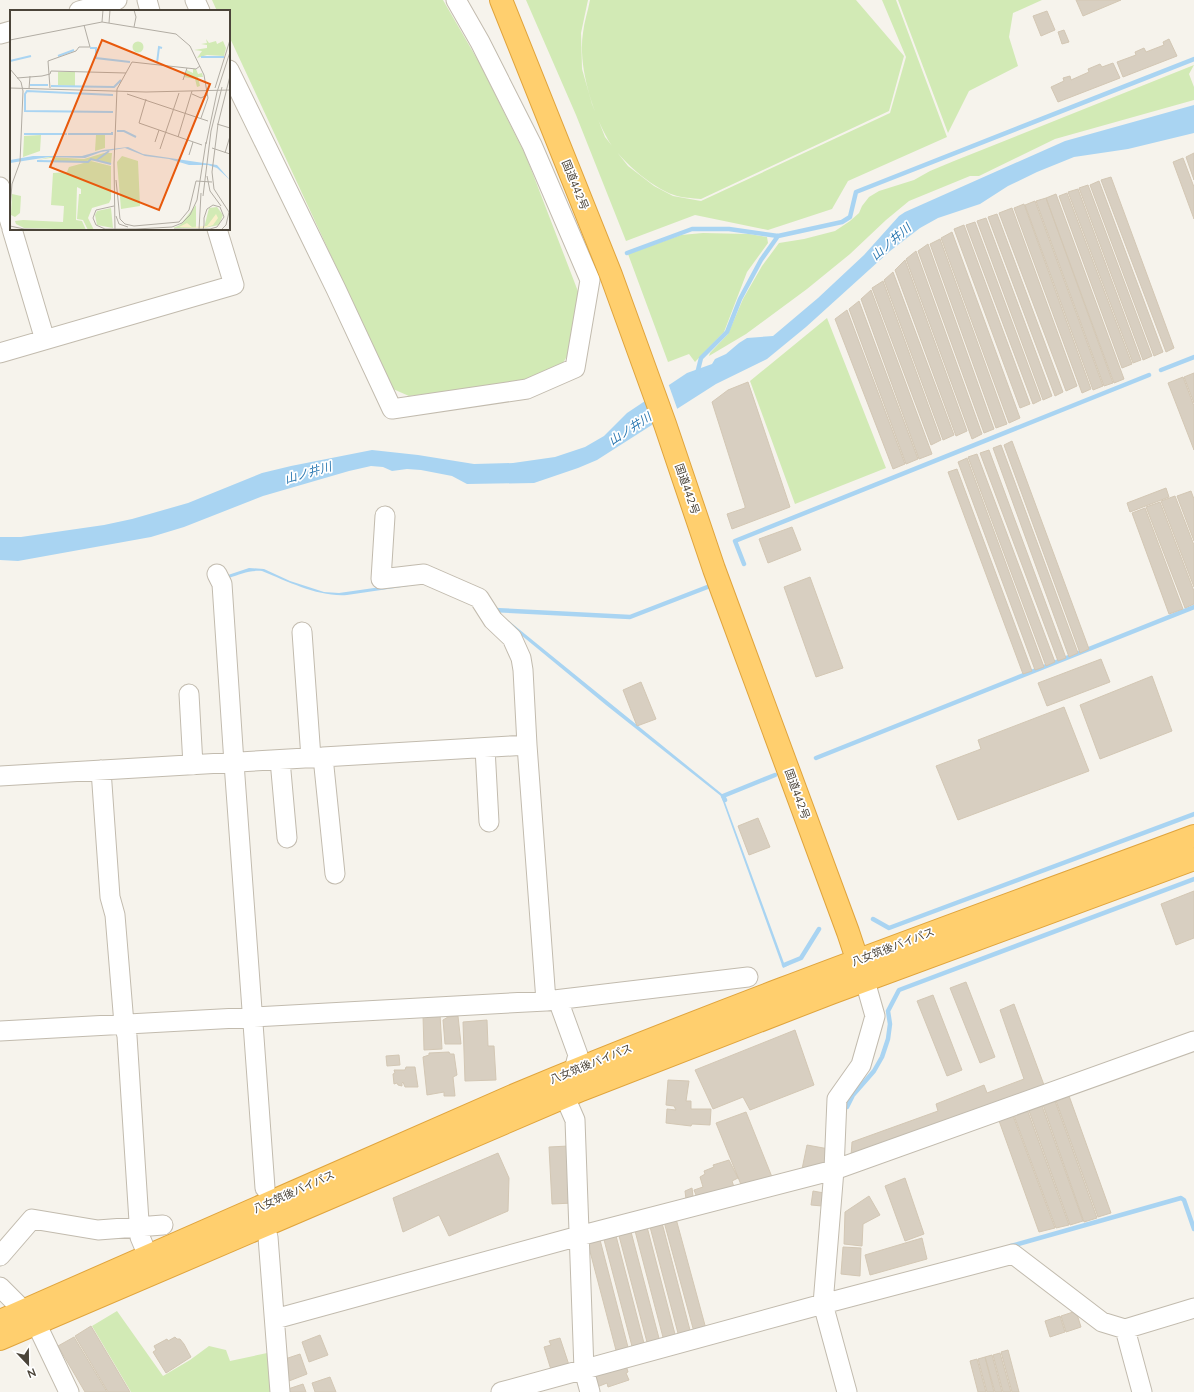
<svg xmlns="http://www.w3.org/2000/svg" width="1194" height="1392" font-family="'Nunito Sans','Noto Sans JP',sans-serif">
  <style>
    .green { fill: #d2eab5 }
    .water { fill: #a9d4f2 }
    .pier { fill: #f6f3ec }
    .lines { fill: none; stroke-linecap: round; stroke-linejoin: round }
    .stream { stroke: #a9d4f2; stroke-width: 4.5 }
    .building { fill: #d8cfc1; stroke: #d3c7b4 }
    .minor-casing { stroke: #c2bbae; stroke-width: 21 }
    .highway-casing { stroke: #e0a43c; stroke-width: 24 }
    .minor { stroke: #fff; stroke-width: 19 }
    .highway { stroke: #ffcf6e; stroke-width: 22 }
    .labels { text-anchor: middle; dominant-baseline: central; stroke-width: 3.5; stroke-linejoin: round; paint-order: stroke }
    .street-label { font-size: 11px; fill: #4b4439; stroke: #fff }
    .water-label { font-size: 12px; font-style: italic; fill: #2e7ab2; stroke: #fff }
    .inset-river { fill: none; stroke: #a9d4f2; stroke-width: 2 }
    .inset-road { fill: none; stroke: #b2ada4; stroke-width: 1 }
    .view { fill: #e8590c; fill-opacity: 0.15; stroke: #e8590c; stroke-width: 2 }
    .inset-edge { fill: none; stroke: #4b4439; stroke-width: 2 }
  </style>
  <rect width="100%" height="100%" fill="#f6f3ec"/>
  <path class="green" d="M212 0H443L480 64 526 156 579 294 569 353 560 368 510 384 409 396 393 389 229 36V11H217Z
    M526 0H588L581 33 582 69 592 104 605 137 628 166 654 186 673 196 701 201 890 113 906 57 882 0H896L947 137 848 181 832 209 768 230 695 215 626 241 576 115Z
    M590 0H856L904 56 889 111 701 199C692 198 682 198 674 195 652 188 616 157 606 136 591 108 578 64 583 33 584 22 588 11 590 0Z
    M898 0H1042L1013 13 1009 37 1018 66 969 91 948 133Z
    M1194 65 1189 74 1194 87V100L1055 139 979 176H970L909 201 886 220 850 254 807 289 746 334 709 356 710 353 728 334 743 299 762 266 779 243 804 239 835 231 850 221 859 213 862 206 869 197 879 191 914 180 930 171 954 161Z
    M703 233 749 234 767 237 768 243 747 272 724 332 695 362 689 354 668 362 628 254 681 235Z
    M827 318 886 468 795 504 750 381Z
    M117 1311 163 1376 190 1360 209 1346 226 1350 230 1361 272 1352 275 1392H131L92 1326Z"/>
  <path class="water" d="M1194 105V133L1128 149 1074 157 1037 172 1008 186 980 204 938 218 920 228 890 251 806 327 767 359 716 384 597 460 578 468 534 483 467 484 452 476 421 470 407 469 392 471 383 467 371 466 349 471 263 496 184 527 151 537 18 561 0 560V537H21L104 525 132 519 188 503 262 473 291 466 372 450 418 455 474 464 513 463 555 457 585 447 604 436 627 413 687 373 712 364 715 359 726 354 739 343 747 338 773 336 818 298 864 255 899 216 905 212 1065 141Z
    M249 568 264 569 290 581 324 592 339 593 423 581 435 586 434 589 422 584 347 595C318 597 289 582 262 571 250 570 240 574 229 578L228 575Z
    M494 609 722 794 784 963H790L789 965 783 968 721 796 606 705 493 612Z"/>
  <path class="pier" d="M668 383 678 411 653 426 644 399Z"/>
  <g class="lines">
    <path class="stream" d="M627 253 692 229H729L778 236 842 222 850 217 856 192 1194 59
      M1161 370 1194 357
      M697 374 701 358 727 332 740 299 761 260 778 236
      M744 564 735 541 1149 375
      M494 610 630 617 710 586
      M816 758 1194 607
      M725 800 723 796 775 775
      M873 919 889 928 1194 814
      M784 965 801 958 819 929
      M847 1107 853 1095 874 1071 882 1057 888 1039 890 1024 888 1011 899 990 1194 879
      M1011 1246 1181 1198 1184 1200 1194 1229"/>
  </g>
  <path class="building" d="M1076 0H1121L1083 16Z
    M1047 11 1055 30 1041 36 1033 16Z
    M1064 30 1069 42 1062 44 1058 32Z
    M1169 39 1177 56 1123 77 1117 62 1136 55 1135 52 1144 48 1146 52 1164 45 1163 42Z
    M1113 63 1120 78 1058 102 1051 87 1064 81 1063 78 1070 76 1071 80 1089 72 1088 69 1100 64 1102 67Z
    M1194 153V180L1186 157Z
    M1183 158 1194 187V219L1173 162Z
    M1111 177 1174 348 1166 352 1101 180Z
    M1099 181 1163 352 1154 356 1090 185Z
    M1088 185 1152 356 1143 360 1079 188Z
    M1078 189 1141 360 1133 363 1068 192Z
    M1067 193 1132 364 1122 368 1059 196Z
    M1056 194 1124 379 1114 383 1046 198Z
    M1046 198 1113 383 1104 386 1036 201Z
    M1035 201 1103 386 1093 390 1025 205Z
    M1024 204 1091 389 1082 393 1014 208Z
    M1012 208 1077 386 1066 391 999 213Z
    M997 214 1063 392 1055 396 988 217Z
    M986 218 1052 396 1043 400 977 221Z
    M975 222 1041 400 1033 404 966 225Z
    M964 225 1030 404 1020 408 954 229Z
    M952 232 1020 418 1009 423 941 238Z
    M940 239 1007 424 996 428 930 244Z
    M928 244 994 429 984 433 918 251Z
    M916 251 982 434 972 439 906 259Z
    M905 260 967 431 956 436 895 270Z
    M893 272 954 435 943 440 884 280Z
    M883 281 941 440 931 445 872 288Z
    M871 290 932 454 919 459 861 299Z
    M859 301 918 459 906 464 849 309Z
    M847 310 905 464 893 469 835 319Z
    M1194 373V403L1184 377Z
    M1183 377 1194 406V450L1168 383Z
    M748 382 790 507 732 529 727 514 745 508V506L712 402 728 390Z
    M1012 441 1089 649 1080 653 1004 445Z
    M1001 445 1078 653 1069 657 993 448Z
    M989 450 1066 658 1058 661 980 453Z
    M977 454 1055 662 1046 666 968 457Z
    M967 458 1044 667 1035 670 958 462Z
    M957 469 1032 671 1023 674 948 472Z
    M1166 488 1169 497 1130 512 1127 503Z
    M1191 491 1194 499V541L1177 496Z
    M1175 496 1194 545V587L1161 501Z
    M1160 502 1194 591V604L1185 608 1146 507Z
    M1145 508 1183 609 1169 614 1132 513Z
    M792 527 801 550 768 563 759 539Z
    M810 577 843 668 816 677 784 587Z
    M1101 659 1110 682 1047 706 1038 683Z
    M1152 676 1172 731 1100 759 1080 705Z
    M641 682 656 719 637 726 623 690Z
    M1064 707 1089 771 958 820 936 766 981 749 978 740Z
    M758 818 770 847 749 855 738 826Z
    M1194 891V938L1176 945 1161 904Z
    M966 982 995 1057 980 1063 950 988Z
    M933 995 962 1070 947 1076 917 1001Z
    M1014 1004 1044 1085 851 1156 852 1142 938 1111 936 1104 984 1085 987 1093 1024 1079 1000 1010Z
    M440 1014 442 1049 424 1050 423 1016Z
    M458 1016 461 1044H445L443 1020 448 1017Z
    M487 1020 488 1046H494L496 1080 465 1081 463 1022Z
    M795 1030 814 1085 750 1110 743 1097 713 1109 695 1070Z
    M449 1052 450 1054H454L457 1075 453 1077 455 1096H444V1092L427 1095 423 1057 429 1055V1053Z
    M399 1055 400 1065 387 1066 386 1056Z
    M406 1067H415L418 1087H405L403 1082 402 1083V1086L398 1085 397 1083 394 1084 393 1074 395 1073 394 1070H405Z
    M668 1080 689 1081 686 1101H691V1109H711L710 1125 692 1124 691 1126 666 1123 667 1109 676 1110 674 1106 666 1105Z
    M1068 1093 1111 1213 1098 1217 1055 1098Z
    M1054 1098 1097 1218 1084 1222 1042 1102Z
    M1041 1103 1083 1221 1070 1225 1028 1108Z
    M1027 1109 1069 1225 1056 1228 1013 1113Z
    M746 1112 774 1182 744 1192 716 1123Z
    M1012 1113 1055 1228 1039 1232 998 1118Z
    M807 1145 829 1149 827 1169 801 1174Z
    M569 1146 573 1203 552 1204 549 1147Z
    M498 1153 509 1178 508 1211 449 1236 439 1215 403 1232 393 1198Z
    M729 1160 738 1178 732 1181 735 1190 698 1200 694 1190 703 1187 700 1177 705 1174 704 1171 714 1167 713 1165Z
    M905 1178 924 1234 905 1241 885 1186Z
    M692 1188 693 1196 686 1199 685 1191Z
    M813 1191 824 1193 822 1206 811 1205Z
    M869 1196 880 1215 863 1224 862 1246 844 1244 845 1212Z
    M675 1215 706 1329 694 1332 663 1218Z
    M661 1219 691 1334 679 1337 649 1223Z
    M646 1223 676 1338 664 1341 634 1227Z
    M630 1228 660 1342 648 1346 618 1232Z
    M615 1232 645 1347 633 1350 603 1236Z
    M599 1236 629 1351 617 1354 587 1240Z
    M922 1238 927 1259 870 1275 865 1255Z
    M843 1247 861 1248 860 1276 841 1274Z
    M1076 1311 1081 1327 1066 1332 1061 1316Z
    M1060 1316 1065 1332 1050 1337 1045 1321Z
    M91 1326 130 1392H108L75 1336Z
    M320 1335 328 1355 309 1362 302 1342Z
    M74 1337 107 1392H85L58 1346Z
    M175 1337 177 1339H180L184 1344 191 1357 166 1373 153 1352 156 1350 154 1346 167 1339 168 1341Z
    M560 1338 570 1368 552 1373 544 1347 551 1345 549 1341Z
    M1008 1350 1019 1392H1012L1001 1352Z
    M1000 1353 1011 1392H1003L993 1355Z
    M300 1354 307 1374 289 1381 282 1360Z
    M992 1355 1002 1392H995L985 1357Z
    M985 1357 994 1392H987L978 1359Z
    M977 1359 986 1392H978L970 1361Z
    M626 1365 628 1372 626 1373 629 1380 608 1387 607 1383 597 1387 592 1374Z
    M330 1377 336 1392H315L312 1383Z
    M303 1384 306 1392H285V1390Z"/>
  <g class="lines">
    <defs>
      <path id="minor" d="M147 0 150 11
        M195 0 200 11
        M79 11 117 0
        M0 34 11 31
        M229 70 336 289 392 409 527 389 575 368 590 280 532 145 480 42 456 0
        M0 187 11 225
        M12 229 45 340
        M0 353 234 285 217 229
        M385 516 381 579 424 574 479 598 493 620 512 638 521 658 523 670 527 745
        M217 574 222 584 234 763 265 1188
        M302 632 311 758
        M189 694 193 765
        M485 748 489 822
        M323 757 335 874
        M280 760 287 838
        M101 770 110 897 115 915 124 1024 127 1036 140 1237 148 1256
        M0 776 527 745 546 1001
        M558 1000 578 1055 574 1070 578 1081
        M0 1031 546 1001 748 977
        M565 1097 575 1120 584 1370 590 1392
        M268 1237 280 1392
        M0 1256 32 1219 98 1230 163 1225
        M0 1287 36 1323 69 1392
        M275 1319 579 1236 834 1170 1194 1041
        M1125 1329 1142 1392
        M501 1392 823 1304 1013 1254 1102 1322 1125 1329 1194 1308
        M847 1392 823 1304 834 1170 837 1099 861 1065 875 1016 865 981"/>
      <path id="highway" d="M501 0 611 275 665 424 714 569 848 932 862 974
        M0 1321 517 1094C740 1001 968 920 1194 836
        M0 1339 581 1090 831 993 1194 859"/>
    </defs>
    <use href="#minor" class="minor-casing"/>
    <use href="#highway" class="highway-casing"/>
    <use href="#minor" class="minor"/>
    <use href="#highway" class="highway"/>
  </g>
  <g class="labels">
    <g class="street-label">
      <text transform="translate(575 185) rotate(68)">国道442号</text>
      <text transform="translate(687 489) rotate(71)">国道442号</text>
      <text transform="translate(797 794) rotate(70)">国道442号</text>
      <text transform="translate(893 947) rotate(-21)">八女筑後バイパス</text>
      <text transform="translate(591 1064) rotate(-22)">八女筑後バイパス</text>
      <text transform="translate(294 1192) rotate(-24)">八女筑後バイパス</text>
    </g>
    <g class="water-label">
      <text transform="translate(891 242) rotate(-41)">山ノ井川</text>
      <text transform="translate(630 429) rotate(-33)">山ノ井川</text>
      <text transform="translate(308 473) rotate(-16)">山ノ井川</text>
    </g>
  </g>
  <g transform="translate(10 10)">
    <rect width="220" height="220" fill="#f6f3ec"/>
    <path d="M196 29 199 33 206 31 207 34 213 31 216 38 214 46 197 45 187 48 192 41 184 40 197 38V35L191 34 197 33ZM122.5 37a5.5 5.5 0 1 1 11 0a5.5 5.5 0 1 1-11 0ZM183 59H186L188 64 192 63 193 67H188L190 76 187 77 185 69 174 67 177 60 183 63ZM48 62H65V76L48 75ZM31 125 30 141 13 147 14 126ZM86 125H95V138L85 141ZM94 143H102L101 154 88 151 92 146 87 150 76 151H43L44 148H40L27 150 40 147 74 149ZM112 146 128 151 130 196 111 199 107 152ZM81 151 101 156V189L99 193 82 198 78 208 84 220H78L73 210 67 209 69 184H71V179L67 177 66 210 72 211 76 220 14 218 6 214 5 211 13 210 53 212 54 196 41 195 43 163 57 162 59 157ZM2 184 11 186 10 203 5 207 1 205ZM186 195V218H163L170 215ZM207 197 213 205 209 215 194 218 199 198ZM101 198 103 218 87 215 85 205 87 201Z" fill="#d2eab5"/>
    <path d="M206 204 208 208 203 215 194 218 169 217 177 213 182 217 197 216Z" fill="#f9efc9"/>
    <path d="M118 137 133 144 207 155 220 170 207 158 198 155H179L159 149 135 146 115 138 91 142 75 148 39 147 0 153V150L23 146H72L93 140Z" fill="#a9d4f2"/>
    <path class="inset-river" d="M80 38H86V48L120 52M48 46 64 40M191 47H214M0 51 21 46M147 53 149 37 152 38M20 75H38M41 76 104 77 111 70M103 102 15 101V84L17 81 103 85M107 121H114L126 127M14 124H57M58 124H102V122M87 150 99 141M27 151 78 152 81 149 101 154"/>
    <path class="inset-road" d="M92 12 93 0M99 13 100 0M124 17 126 7 124 0M0 30 92 12 166 24 180 36 194 65 198 88 191 108M0 59 11 72 13 81 10 152 2 174 0 198M7 68 32 66 40 64 41 61 116 63M173 70 177 58M0 78 136 82 220 80M40 78 38 51 66 41 69 37H80L74 15M205 78 220 30M19 79 20 66M107 79 122 52 186 59 190 56M117 84 198 111M182 84 191 88 197 85M136 89 129 113 192 135M207 114 220 118M168 127 182 81M145 132 149 120M196 134 207 82 220 42M202 138 220 144M150 139 169 83M215 143 220 126M179 145 183 132M197 166 200 181 211 196M106 170 110 209 115 214 124 216 169 212 179 200 186 171 202 172M193 186 201 121 212 77M104 196 86 200 83 208 86 215 95 219H126L162 217 172 213 180 205 187 190 196 132M106 206 109 214 118 217M0 216 14 219 56 220M164 219H200L207 217 214 207 210 197 203 195 197 199 194 208V215L193 220M105 220 104 153 107 79M189 220 191 183M211 220 216 215 219 202 204 179 202 162 208 114 220 66"/>
    <path class="view" d="M92 30 200 74 149 200 40 157Z"/>
    <rect width="220" height="220" class="inset-edge"/>
  </g>
  <g transform="translate(28 1364) rotate(158)" stroke="#ffffff" stroke-width="3" paint-order="stroke">
  <path d="M0-3L7 15L0 10L-7 15Z" fill="#4b4439"/>
  <text y="-6" font-size="11" font-weight="bold" text-anchor="middle" fill="#4b4439">N</text>
  </g>
</svg>
